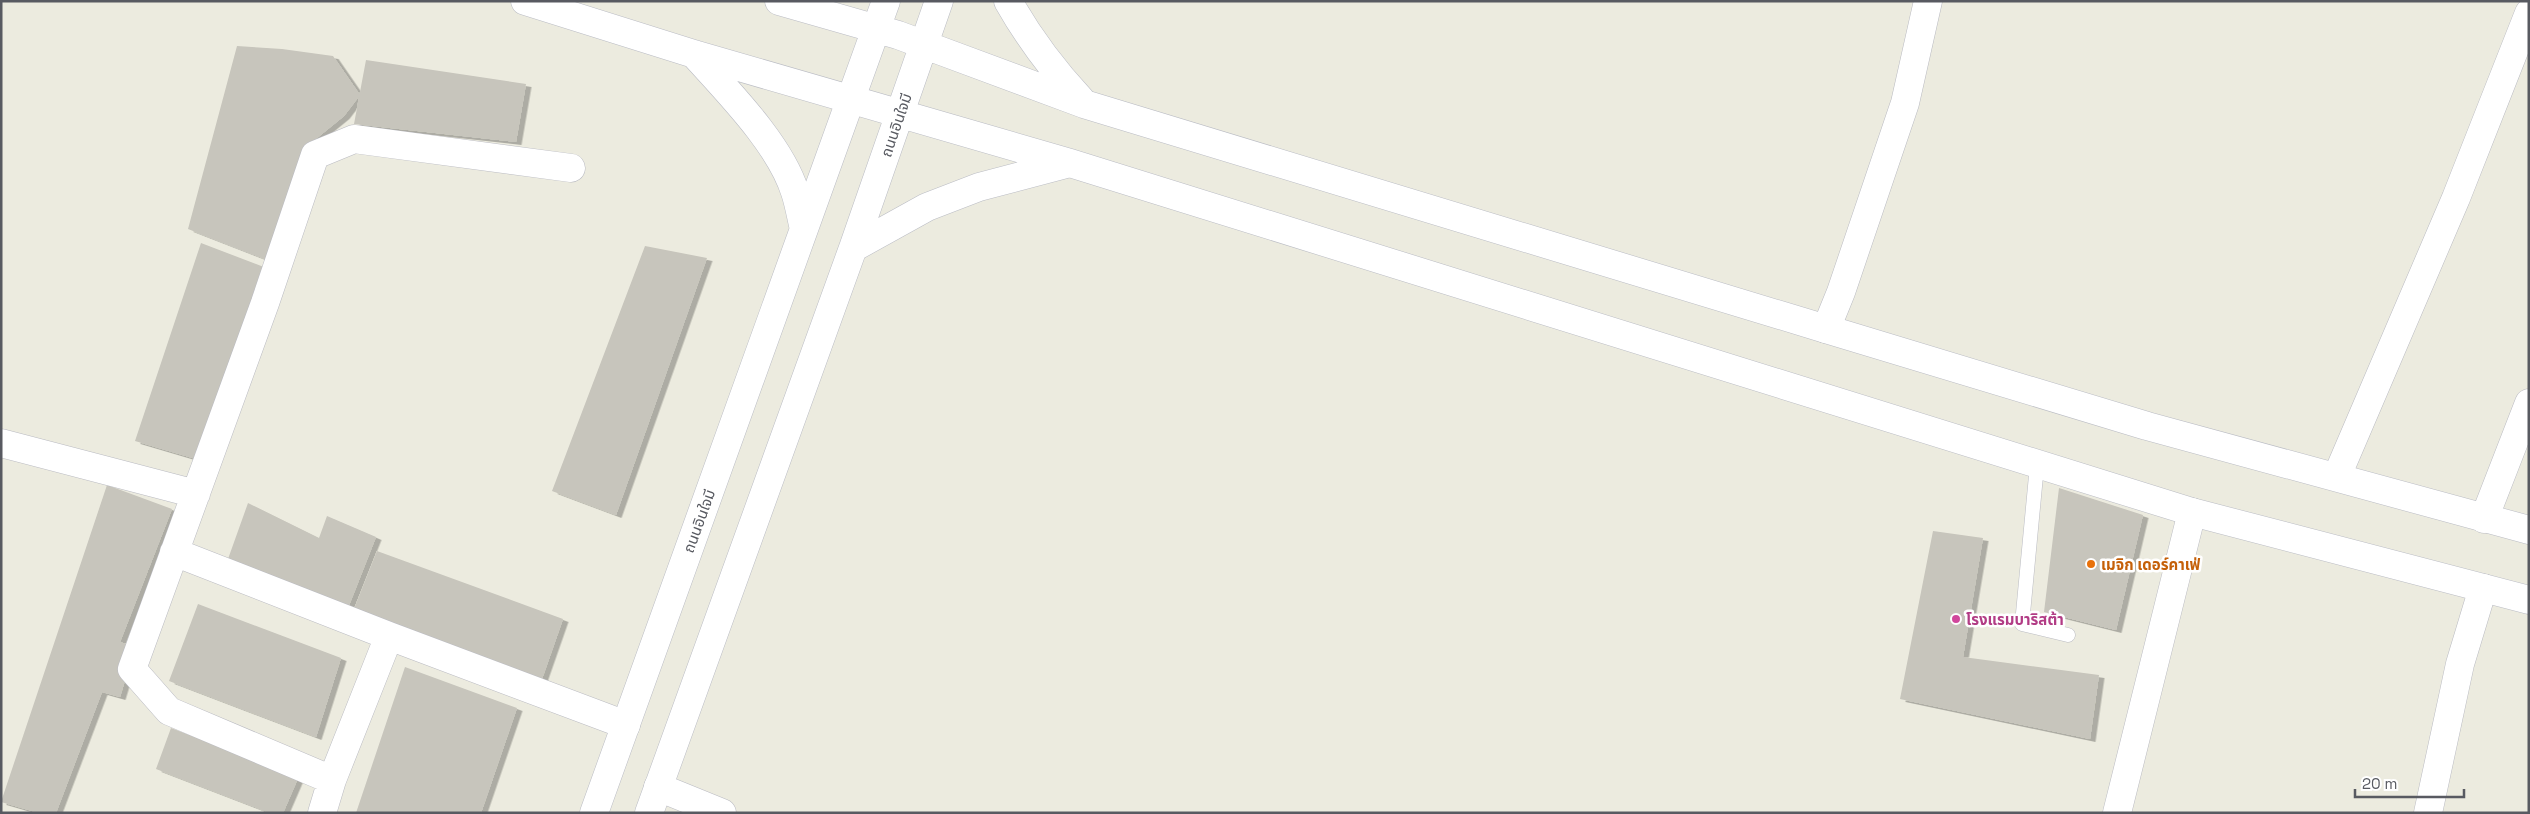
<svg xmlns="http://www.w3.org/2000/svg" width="2530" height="814" font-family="'Space Grotesk','Noto Sans Thai',sans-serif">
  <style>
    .building { fill: #c7c5bc; filter: url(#shadow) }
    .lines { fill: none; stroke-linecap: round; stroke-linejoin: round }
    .service-casing { stroke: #babbc2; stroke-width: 15 }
    .minor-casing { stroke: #babbc2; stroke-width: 29 }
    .secondary-casing { stroke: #babcc4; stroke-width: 29 }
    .service { stroke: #fff; stroke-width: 14 }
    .minor { stroke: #fff; stroke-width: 28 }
    .secondary { stroke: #fff; stroke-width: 28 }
    .food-dot { fill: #e8710a; stroke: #fff; stroke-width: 2 }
    .hotel-dot { fill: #d1479c; stroke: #fff; stroke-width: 2 }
    .labels { text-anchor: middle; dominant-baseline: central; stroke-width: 5; stroke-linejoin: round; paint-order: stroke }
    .street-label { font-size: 15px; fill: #585a61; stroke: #fff }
    .food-label { font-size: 15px; font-weight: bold; fill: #c56008; stroke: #fff; text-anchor: start }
    .hotel-label { font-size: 15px; font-weight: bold; fill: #b23c85; stroke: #fff; text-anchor: start }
  </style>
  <defs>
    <filter id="shadow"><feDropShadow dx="5.5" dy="3" stdDeviation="0" flood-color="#0004"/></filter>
  </defs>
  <rect width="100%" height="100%" fill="#ecebdf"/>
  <path class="building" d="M237 46 282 49 333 56 360 95 344 116 312 142 265 259 188 229Z
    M366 60 526 84 516 142 354 124Z
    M201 243 269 269 196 459 135 441Z
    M645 246 707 258 616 515 552 491Z
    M107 485 172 509 120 642 135 647 120 697 102 692 56 813H39L1 802Z
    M2059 488 2143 515 2116 630 2044 612Z
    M248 503 319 538 327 516 376 537 348 608 228 559Z
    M1933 531 1983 538 1963 657 2099 675 2090 739 1900 699Z
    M377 551 563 619 542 679 354 609Z
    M198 604 341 658 316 737 169 681Z
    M405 667 517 708 481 813H356Z
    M171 728 299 776 283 813H270L156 769Z"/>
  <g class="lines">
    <defs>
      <path id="service" d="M2037 465 2022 624 2068 635"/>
      <path id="minor" d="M1826 329 1841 292 1905 103 1928 1
        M1 443 196 494
        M2337 476 2456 198 2529 13
        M2484 519 2529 403
        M174 552 389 636 626 725
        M332 780 169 711 132 669 265 303 315 155 354 139 571 168
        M658 787 722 813
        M322 813 332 780 389 636
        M2117 813 2192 512
        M2428 813 2460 664 2483 588"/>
      <path id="secondary" d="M525 1 694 54 1070 163 2192 512 2529 600
        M779 1 898 35 1084 104 1826 329 2147 426 2529 530
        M1008 1C1029 38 1052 69 1081 100
        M804 229 886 1
        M853 248 939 1
        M594 813 804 229C801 217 799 204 795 192 780 144 728 92 694 54
        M649 813 853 248 927 207 979 187 1070 163"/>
    </defs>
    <use href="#service" class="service-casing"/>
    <use href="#minor" class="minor-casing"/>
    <use href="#secondary" class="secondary-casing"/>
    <use href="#service" class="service"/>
    <use href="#minor" class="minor"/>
    <use href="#secondary" class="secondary"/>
  </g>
  <circle class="food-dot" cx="2091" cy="564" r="5"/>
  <circle class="hotel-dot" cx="1956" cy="619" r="5"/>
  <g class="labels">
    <g class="street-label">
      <text transform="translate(896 125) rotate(-71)">ถนนอินใจมี</text>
      <text transform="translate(699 521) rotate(-70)">ถนนอินใจมี</text>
    </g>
    <g class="food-label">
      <text x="2101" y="564">เมจิก เดอร์คาเฟ่</text>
    </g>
    <g class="hotel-label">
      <text x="1966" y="619">โรงแรมบาริสต้า</text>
    </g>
  </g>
  <rect width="2530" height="814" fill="none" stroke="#585a61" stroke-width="5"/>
  <path d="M2355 789v8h109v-8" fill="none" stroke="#585a61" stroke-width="2.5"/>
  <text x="2362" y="789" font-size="15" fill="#585a61" stroke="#ffffff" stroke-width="4" paint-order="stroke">20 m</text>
</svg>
